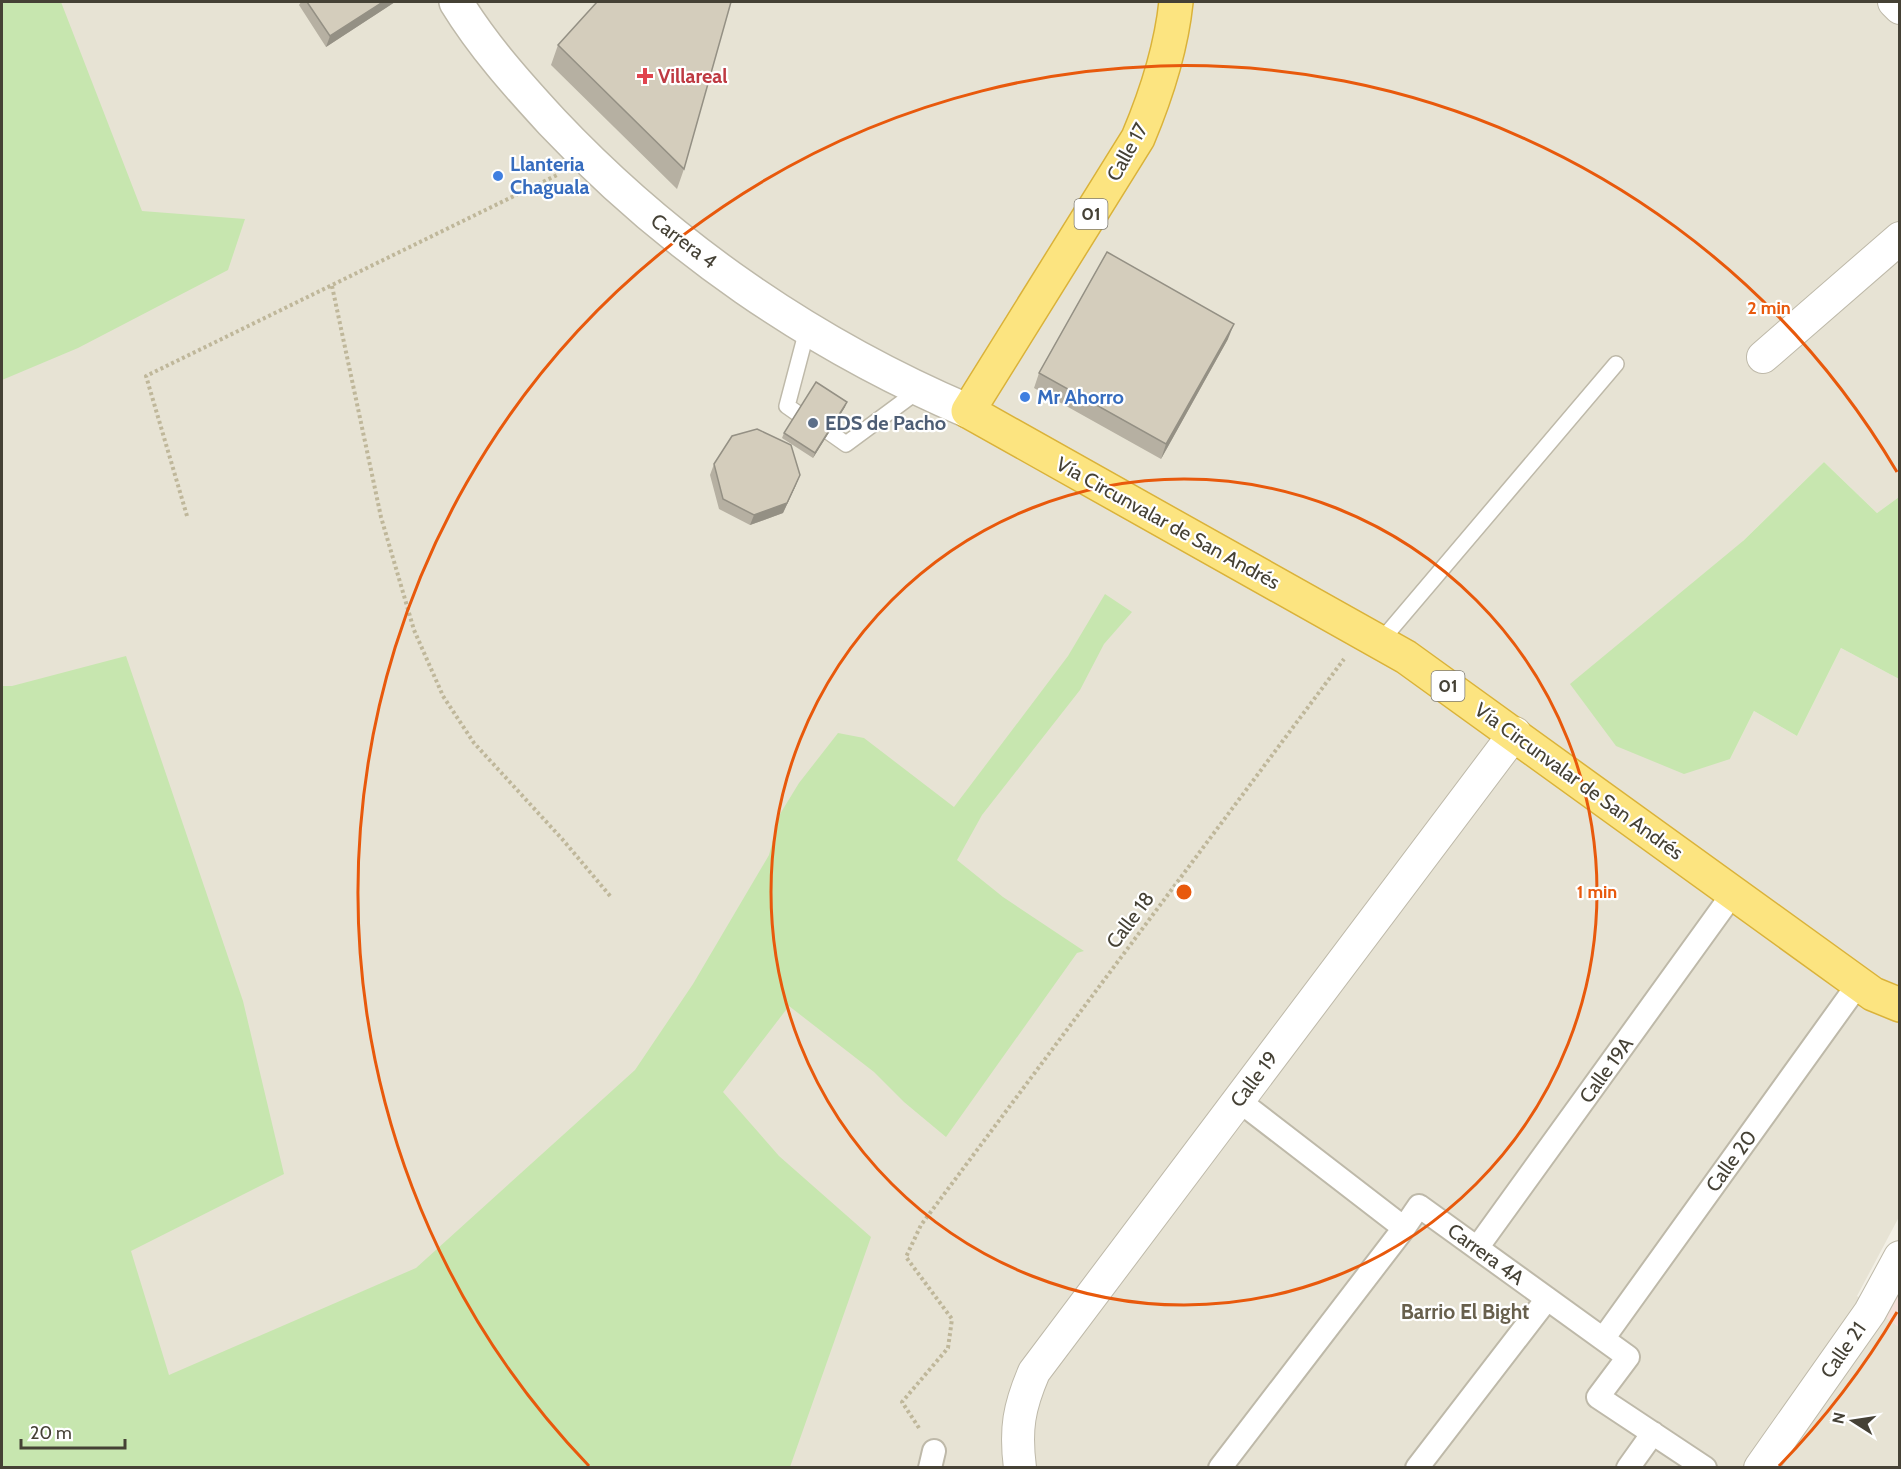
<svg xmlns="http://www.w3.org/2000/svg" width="1901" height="1469" font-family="Cabin,sans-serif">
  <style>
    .residential { fill: #e7e3d4 }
    .medical { fill: #f3e0d9 }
    .green { fill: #c7e6af }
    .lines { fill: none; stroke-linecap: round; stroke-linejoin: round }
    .service-casing { stroke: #beb9a9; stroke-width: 18 }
    .pedestrian-casing { stroke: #beb9a9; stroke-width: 26 }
    .minor-casing { stroke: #beb9a9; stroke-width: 34 }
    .tertiary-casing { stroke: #beb9a9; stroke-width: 36 }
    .trunk-casing { stroke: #dab239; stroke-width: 36 }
    .path { stroke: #bfb79a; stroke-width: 4; stroke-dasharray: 3 3; stroke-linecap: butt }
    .service { stroke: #fff; stroke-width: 15 }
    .pedestrian { stroke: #fff; stroke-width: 22 }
    .minor { stroke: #fff; stroke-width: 32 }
    .tertiary { stroke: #fff; stroke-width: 33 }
    .trunk { stroke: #fce480; stroke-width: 33 }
    .wall { fill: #b6b0a2 }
    .shaded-wall { fill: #949084 }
    .building { fill: #d4cdbc; stroke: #949084; stroke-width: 1.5 }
    .ring { fill: none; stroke: #e8590c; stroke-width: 3 }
    .health-dot { fill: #e0444e; stroke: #fff; stroke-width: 2 }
    .shop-dot { fill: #3f7fe0; stroke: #fff; stroke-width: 2 }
    .service-dot { fill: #5c6f8a; stroke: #fff; stroke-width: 2 }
    .labels { text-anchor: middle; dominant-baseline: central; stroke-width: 4.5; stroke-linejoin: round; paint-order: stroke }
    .shield { fill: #fff; stroke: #7d7a72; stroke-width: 1.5 }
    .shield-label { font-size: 18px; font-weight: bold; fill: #454135 }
    .health-label { font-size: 20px; font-weight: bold; fill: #be3a42; stroke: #fff; text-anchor: start }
    .street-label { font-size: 20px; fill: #454135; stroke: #fff }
    .shop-label { font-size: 20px; font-weight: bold; fill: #366cbe; stroke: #fff; text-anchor: start }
    .service-label { font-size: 20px; font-weight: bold; fill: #4e5e75; stroke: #fff; text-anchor: start }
    .neighbourhood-label { font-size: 21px; font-weight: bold; fill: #68604d; stroke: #fff }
    .centre { fill: #e8590c; stroke: #fff; stroke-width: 3 }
    .ring-label { font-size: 18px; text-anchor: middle; font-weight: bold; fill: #e8590c; stroke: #fff; stroke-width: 4.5; stroke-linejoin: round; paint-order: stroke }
  </style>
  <rect width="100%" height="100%" fill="#f3f0e6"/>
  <path class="residential" d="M2 2H1899V497L1877 513 1824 462 1743 541 1730 759 1754 711 1797 736 1841 648 1899 679V1217L1857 1296 1899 1327V1467L2 1468Z"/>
  <path class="medical" d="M1899 1276V1327L1880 1313Z"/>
  <path class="green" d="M2 2H61L142 211 245 219 228 270 78 348 2 380Z
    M1824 462 1877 513 1899 497V679L1841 648 1797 736 1754 711 1730 759 1684 774 1616 746 1570 684 1743 541Z
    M1105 594 1132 612 1104 644 1080 690 982 815 957 860 1003 897 1084 951 1077 953 946 1137 904 1102 874 1072 789 1006 723 1092 779 1156 871 1237 790 1467H2V686H12L126 656 243 1001 284 1174 131 1251 169 1375 416 1268 635 1070 693 984 769 855 780 814 799 783 838 733 864 738 954 807 1068 656Z"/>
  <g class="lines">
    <defs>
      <path id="service" d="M797 413 787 406 807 330
        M829 432 846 444 919 390
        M1380 642 1616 364"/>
      <path id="pedestrian" d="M1238 1100 1404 1228 1419 1206 1628 1357 1598 1397 1705 1468
        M1477 1248 1734 892
        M1603 1339 1859 983
        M930 1468 934 1451
        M1220 1468 1404 1228
        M1417 1468 1547 1299
        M1628 1468 1653 1433"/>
      <path id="minor" d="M1894 2 1900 8
        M1763 357 1900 238
        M1020 1468C1015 1429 1019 1407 1034 1372L1515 733
        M1760 1468 1870 1312 1900 1257"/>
      <path id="tertiary" d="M456 2C483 46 517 84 552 122 669 246 811 344 968 411"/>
      <path id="trunk" d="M1176 2C1171 50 1157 93 1138 138L968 411 1406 657 1873 994 1900 1005"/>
    </defs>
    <use href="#service" class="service-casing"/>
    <use href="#pedestrian" class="pedestrian-casing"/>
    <use href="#minor" class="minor-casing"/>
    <use href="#tertiary" class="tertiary-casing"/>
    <use href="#trunk" class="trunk-casing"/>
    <path class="path" d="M332 286 381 517 414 630 443 696 474 743 563 840 611 897
      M187 516 146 376 557 175
      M919 1428 902 1402 948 1348 952 1319 906 1257 921 1225 1344 659"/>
    <use href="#service" class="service"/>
    <use href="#pedestrian" class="pedestrian"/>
    <use href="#minor" class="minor"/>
    <use href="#tertiary" class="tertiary"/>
    <use href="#trunk" class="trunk"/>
  </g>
  <path class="wall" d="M301 2H395L326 47 299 5Z
    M558 45 684 169 677 189 551 65Z
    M1228 339 1161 459 1034 388 1039 373Z
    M845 407 813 458 782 438 784 433Z
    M714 464 796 485 783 513 750 525 719 509 710 475Z"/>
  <path class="shaded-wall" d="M383 2H395L326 47 330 36Z
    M1234 324 1228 339 1161 459 1166 444Z
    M847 402 845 407 813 458 815 453Z
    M800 475 796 485 783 513 750 525 754 515Z"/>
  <path class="building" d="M307 2H383L330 36Z
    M597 2H731L684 169 558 45Z
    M1107 252 1234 324 1166 444 1039 373Z
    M816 382 847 402 815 453 784 433Z
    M757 429 791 445 800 475 787 503 754 515 723 499 714 464 732 436Z"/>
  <g class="ring">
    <circle cx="1184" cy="892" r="413"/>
    <path d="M1897 1312A827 827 0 0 1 1779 1466M589 1466A827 827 0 1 1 1897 472"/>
  </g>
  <path class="health-dot" d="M642 67h6v6h6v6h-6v6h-6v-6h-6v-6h6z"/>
  <g class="shop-dot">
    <circle cx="498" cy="176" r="6"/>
    <circle cx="1025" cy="397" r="6"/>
  </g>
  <circle class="service-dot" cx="813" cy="423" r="6"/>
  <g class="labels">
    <g class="shield">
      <rect x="1074.5" y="199" width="33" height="30" rx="4.5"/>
      <rect x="1431.5" y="671" width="33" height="30" rx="4.5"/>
    </g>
    <g class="shield-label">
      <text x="1091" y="214">01</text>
      <text x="1448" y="686">01</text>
    </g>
    <g class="health-label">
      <text x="658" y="76">Villareal</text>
    </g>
    <g class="street-label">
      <text transform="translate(1127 152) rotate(-61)">Calle 17</text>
      <text transform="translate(684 241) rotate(37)">Carrera 4</text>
      <text transform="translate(1168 523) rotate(29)">Vía Circunvalar de San Andrés</text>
      <text transform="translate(1579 781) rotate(36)">Vía Circunvalar de San Andrés</text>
      <text transform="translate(1130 920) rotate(-53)">Calle 18</text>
      <text transform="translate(1606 1070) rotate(-54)">Calle 19A</text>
      <text transform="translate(1254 1079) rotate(-53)">Calle 19</text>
      <text transform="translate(1731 1161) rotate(-54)">Calle 20</text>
      <text transform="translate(1486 1254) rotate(36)">Carrera 4A</text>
      <text transform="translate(1843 1350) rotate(-55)">Calle 21</text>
    </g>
    <g class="shop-label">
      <text x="510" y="164">Llanteria<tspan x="510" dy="23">Chaguala</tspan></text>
      <text x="1037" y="397">Mr Ahorro</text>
    </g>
    <g class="service-label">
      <text x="825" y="423">EDS de Pacho</text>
    </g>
    <g class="neighbourhood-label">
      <text x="1465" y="1311">Barrio El Bight</text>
    </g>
  </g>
  <circle cx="1184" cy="892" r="9" class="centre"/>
  <g class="ring-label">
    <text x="1769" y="314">2 min</text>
    <text x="1597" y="898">1 min</text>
  </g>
  <rect width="1901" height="1469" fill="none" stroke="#454135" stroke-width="6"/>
  <g transform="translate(1853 1421) rotate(282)" stroke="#ffffff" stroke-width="4.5" paint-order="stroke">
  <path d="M0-4.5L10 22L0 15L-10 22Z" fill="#454135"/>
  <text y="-9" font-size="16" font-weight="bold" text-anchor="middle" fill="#454135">N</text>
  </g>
  <path d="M21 1439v9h104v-9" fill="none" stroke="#454135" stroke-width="3"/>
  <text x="30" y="1439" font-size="18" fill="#454135" stroke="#ffffff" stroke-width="4.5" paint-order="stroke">20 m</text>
</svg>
